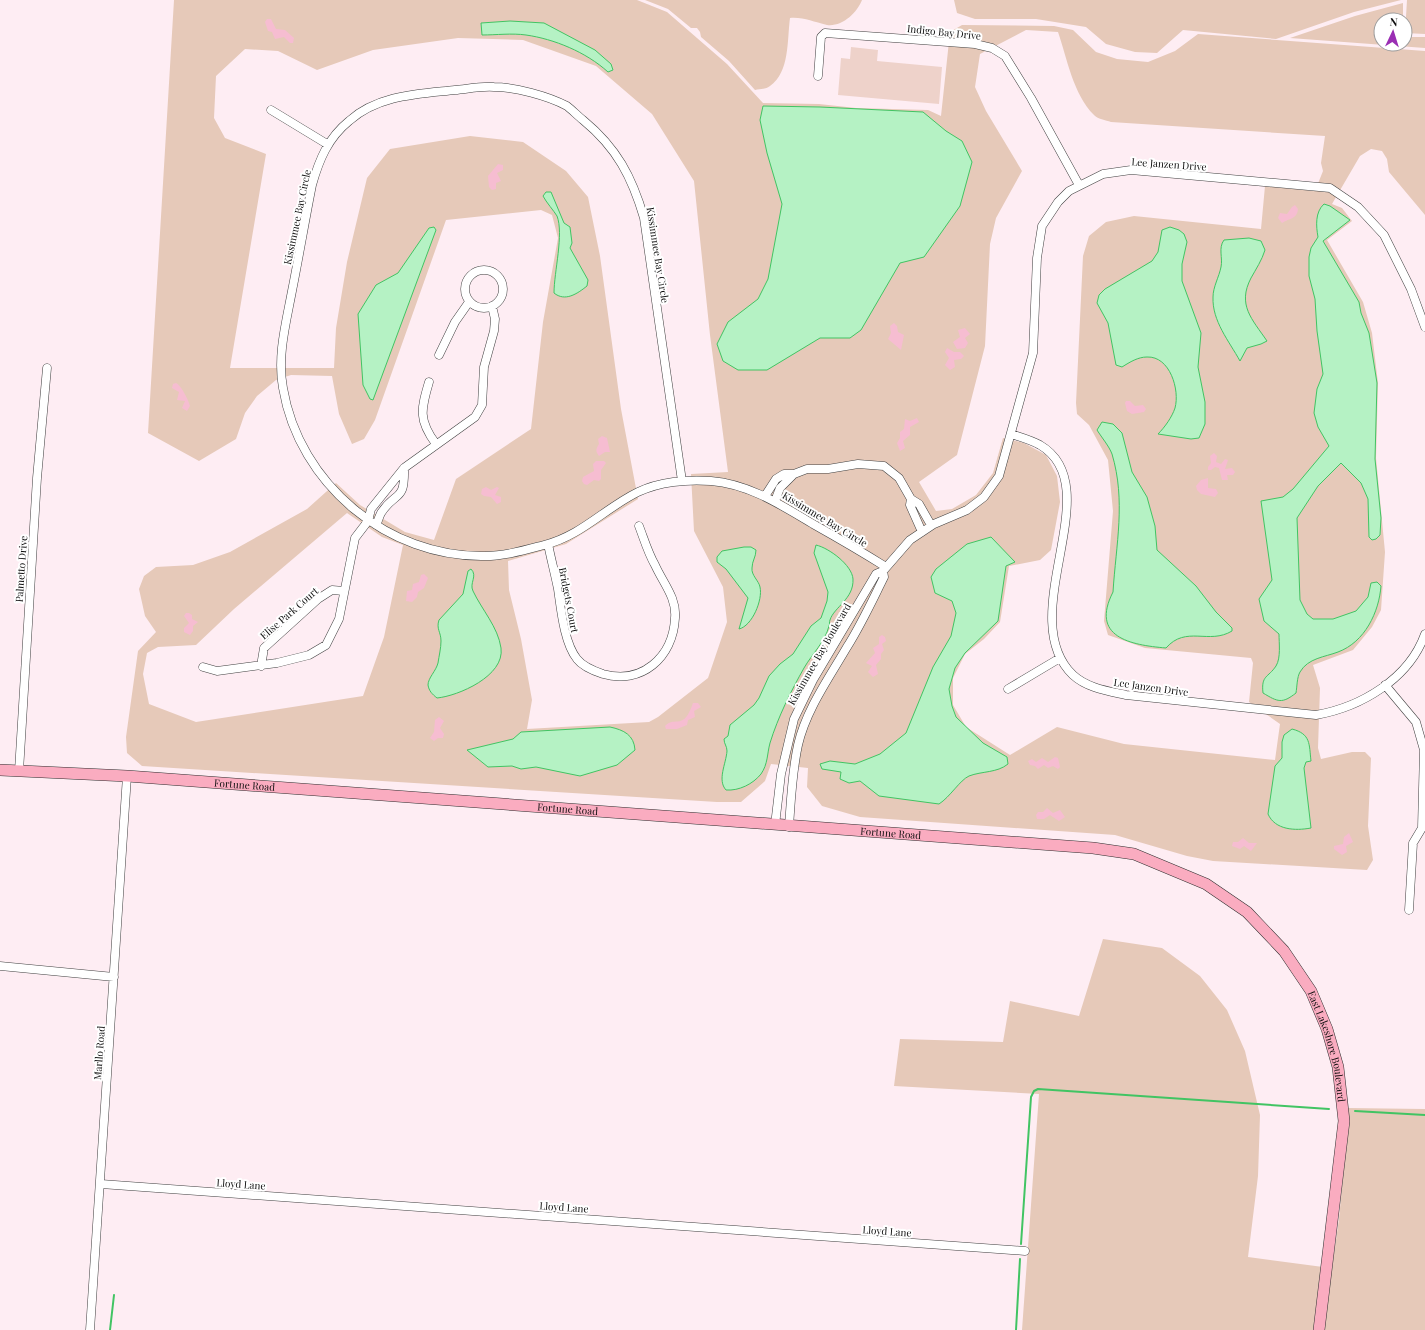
<svg xmlns="http://www.w3.org/2000/svg" width="1425" height="1330" font-family="'Playfair Display',serif">
  <style>
    .green { fill: #e6c9b9; fill-rule: evenodd }
    .sand { fill: #f6bdd1 }
    .pitch { fill: #eed2ca }
    .water { fill: #b5f2c4; stroke: #41c463 }
    .lines { fill: none; stroke-linecap: round; stroke-linejoin: round }
    .stream { stroke: #41c463; stroke-width: 2 }
    .street-casing { stroke: #404040; stroke-width: 9 }
    .secondary-casing { stroke: #2f2f2f; stroke-width: 12 }
    .street { stroke: #fff; stroke-width: 8 }
    .secondary { stroke: #faacc0; stroke-width: 11 }
    .labels { text-anchor: middle; dominant-baseline: central; stroke-width: 4; stroke-linejoin: round; paint-order: stroke }
    .street-label { font-size: 10px; fill: #0d0d0d; stroke: #fff }
  </style>
  <rect width="100%" height="100%" fill="#feedf3"/>
  <path class="green" d="M174 0H637L667 12 727 64 763 103 819 104 856 108 928 110 941 116 950 32 962 25 1054 26 1073 30 1096 52 1117 59 1148 62 1175 51 1198 34 1425 51V215L1389 172 1387 159 1382 151 1371 149 1360 156 1332 204 1342 208 1352 221 1327 240 1363 302 1372 333 1378 383 1376 458 1385 552 1381 610 1372 627 1353 650 1313 665 1320 688 1318 748 1321 759 1352 752H1365L1371 758 1368 826 1373 860 1367 870 1213 861 1187 856 1115 835 860 817 822 806 807 787 808 768 771 764 765 781 741 802H717L142 766 127 753 126 737 138 651 156 632 145 616 139 589 144 576 156 567 193 565 230 552 307 509 336 483 360 505 405 532 434 540 456 479 531 429 543 322 558 238 552 215 541 210 446 220 375 420 364 439 352 444 339 414 332 376 291 375 276 380 257 396 245 413 236 439 199 461 148 433ZM1026 30 1058 32C1067 58 1073 94 1094 115 1097 119 1106 120 1111 122L1325 136 1321 163 1323 171 1315 191 1265 186 1261 229 1134 216 1106 222 1089 236 1083 256 1076 403 1077 414 1089 425 1108 460 1113 511 1104 621 1108 635 1145 648 1251 658 1253 663 1249 702 1280 724 1275 760 1124 744 1057 727 1010 755 966 727 953 705V678L965 654 984 639 1000 622 1009 566 1040 560 1051 550 1060 502 1057 476 1046 455 1024 443 1003 438 993 473 976 495 952 509 936 511 919 482 957 455 985 346 990 244 996 218 1022 171 986 111 975 87 980 54ZM458 38 523 40 596 66 652 114 694 181 710 335 728 472 691 474 694 531 723 587 727 622 708 678 658 717 649 722 527 729 532 700 521 639 509 590 508 561 566 544 638 499 621 409 600 256 588 197 566 171 523 142 470 136 390 149 367 178 347 262 336 328 334 368H230L266 154 225 138 214 118 216 76 245 49 278 51 317 70 373 50ZM347 513 382 537 403 545 384 637 363 696 196 722 149 704 143 674 147 653 158 647 196 645 234 609Z
    M645 0H862C857 13 842 27 827 25 813 22 804 17 790 18 787 40 790 72 770 86 767 89 760 89 755 90L729 61 701 37 700 32 697 28H691L668 9Z
    M954 0H1401L1354 12 1276 39 1183 30 1157 53 1135 52 1106 44 1086 27 1036 19H975L957 13Z
    M1407 0H1425V34L1405 33Z
    M1403 3V20H1381V44H1405V37H1425V48L1290 38 1355 16Z
    M1103 939 1162 948 1200 976 1227 1010 1245 1051 1260 1115 1258 1176 1248 1257 1323 1267 1316 1330H1022L1039 1094 894 1086 900 1039 1003 1042 1010 1001 1079 1016Z
    M1347 1108 1425 1109V1330H1323L1339 1219 1348 1122Z"/>
  <path class="sand" d="M267 19H271L276 29 285 30 294 38 293 43H290L284 37 275 39 272 32 268 31 265 22Z
    M498 164 503 165V170L497 173 501 181 496 183V189L492 190 489 187 488 176Z
    M1295 205 1298 209C1297 219 1290 218 1282 223L1278 218 1280 213 1287 214 1292 207Z
    M894 323 897 326 898 332 904 335 901 350 888 339 891 333 890 326Z
    M965 328 970 334 965 338 968 343 965 348 957 349 953 342 960 337 958 330Z
    M947 348 954 352H960L964 356 961 359 954 360 955 367 950 370 945 365 949 358 945 352Z
    M176 383C181 385 189 401 190 406L187 411 182 408 185 401 177 400 179 392 172 388 173 384Z
    M1126 401H1130L1135 406 1143 405 1146 409 1144 412 1132 414 1127 411 1125 403Z
    M917 418 919 422 910 427V435L903 441 905 448 900 451 897 443 900 438V432L904 429 905 419 910 421Z
    M602 436 607 438 610 452H605L599 456C595 451 596 449 599 444L598 439Z
    M1214 453 1217 456 1216 462 1221 464 1225 459 1228 460 1225 469 1232 468 1235 472 1233 475H1227L1228 480H1222L1219 468 1215 467 1211 470H1208V467L1211 463 1210 456Z
    M596 461H604L606 463 601 470V479L599 481 594 480 587 485 584 484 582 481 583 477 594 471 593 464Z
    M1208 478V488L1216 489 1218 493 1215 497 1201 494 1197 490 1196 486 1201 480Z
    M486 487 491 490 497 487 499 488 495 495 501 497V502L497 504 491 497 484 496 481 494 482 489Z
    M424 574 428 578 424 588 418 592 417 597 412 602 406 601 407 591 412 590 413 584 419 582 421 575Z
    M186 613H189L192 615V619L198 622 193 626V631L190 635 184 632V628L189 623 184 616Z
    M882 635 885 637 886 641 882 644 884 650 881 654V659L876 665 878 674 873 677 868 672 872 666 866 663 875 653 873 648 879 644V637Z
    M693 703H698L701 707 694 711 695 717 688 720 687 725 677 729H666L665 726C676 715 683 732 693 703Z
    M439 717 444 721 440 728 444 734 443 738H438L434 741 430 738 434 732 435 720Z
    M1055 757 1058 758 1060 767 1058 769 1053 766 1048 768 1044 765 1038 769 1035 766 1030 765 1028 761 1032 759 1036 762 1042 758 1048 762Z
    M1047 808 1053 813 1060 810 1065 817 1059 821 1050 815 1044 819H1037L1036 815 1038 812H1043Z
    M1349 833 1353 842 1346 846 1347 852 1342 855 1334 849V846L1343 844 1344 837Z
    M1243 838 1249 843H1257L1251 851 1244 846 1240 849 1232 846 1233 842H1238Z"/>
  <path class="pitch" d="M851 47 878 50 877 61 942 67 939 104 838 95 841 58 850 59Z"/>
  <path class="water" d="M510 21 544 23 595 50 611 64 613 70 608 72C586 52 554 39 526 35 512 33 496 35 482 35L481 23Z
    M763 106 820 107 923 112 946 131 962 141 972 162 960 206 924 257 900 263 861 330 850 338H820L767 370H738L723 361 717 344 728 322 758 299 768 279 782 204 767 153 760 120Z
    M546 192H551L564 223 570 227 572 243 570 248 588 280 587 286C577 294 565 302 554 293 554 272 564 234 557 216 554 211 546 202 543 196Z
    M1324 204 1330 206 1350 220 1323 241 1359 302 1361 313 1369 333 1377 383 1375 459 1381 518 1380 535 1376 539 1372 540 1369 537 1368 499 1361 483 1341 463 1318 486 1297 518 1300 600 1307 614 1313 619H1333L1356 611 1368 597 1371 583 1377 582 1381 586C1379 612 1365 642 1338 652 1325 657 1308 658 1300 672 1297 677 1297 687 1296 693 1282 704 1278 702 1263 693 1261 675 1268 678 1276 666 1281 658 1279 643 1279 634L1264 621 1259 599 1272 580 1261 501 1283 497 1293 489 1329 446 1318 427 1314 413 1317 389 1323 374 1317 331 1315 299 1309 276V257L1311 248 1318 237C1316 226 1315 212 1324 204Z
    M434 227 436 230 373 400 370 399 363 385 358 314 376 285 398 273 429 228Z
    M1170 227 1179 230 1184 234 1187 242 1182 264V281L1201 333 1198 367 1205 402V424L1199 438 1191 439 1158 434C1165 427 1172 417 1175 408 1180 390 1170 356 1147 357 1138 357 1130 362 1122 367L1116 365 1108 323 1097 303 1099 295 1105 289 1152 261 1158 252 1162 230Z
    M1249 238 1261 241 1265 250C1262 260 1256 269 1251 278 1237 305 1252 319 1267 341L1261 344 1247 348 1240 361C1229 341 1212 321 1213 297 1213 287 1219 277 1221 267 1223 258 1218 248 1224 240Z
    M1102 422 1113 424 1122 433 1132 472 1147 497 1155 526 1157 550 1196 586 1216 612 1232 628V631C1209 645 1186 625 1166 648 1130 645 1090 637 1113 592 1116 544 1126 501 1112 454 1109 446 1102 438 1097 430Z
    M991 537 1015 562 1006 566 998 621 965 653 955 668 949 689 952 706 956 717 983 743 1007 757 1008 764C997 773 982 771 969 776 960 780 950 797 939 804L879 796 860 781 849 783 840 779 841 772 822 769 820 764 830 761 855 764 880 754 906 733 933 667 951 636 956 613 952 601 935 593 931 577 936 569 967 544Z
    M816 545C829 548 852 565 853 579 854 599 834 607 830 620 829 622 830 624 829 626 825 642 812 654 804 668 791 691 778 717 770 743 767 754 768 764 761 774 753 784 739 791 726 790 717 780 726 764 727 751 727 746 724 744 724 739L728 736 730 725 754 705 759 698 769 676 780 664 793 654 811 626 821 618 827 601 828 592 814 553Z
    M744 547H751L756 550C756 557 752 561 752 568 751 575 759 581 760 587 763 600 752 626 739 629L748 598 726 569 717 562V557L722 551Z
    M471 569C478 576 469 583 473 591 482 610 498 627 501 648 505 676 458 696 437 698 432 694 429 691 428 685 428 678 436 671 438 663 439 656 441 648 441 641 441 632 436 629 439 620L463 594 468 571Z
    M610 727C624 730 634 735 635 750L617 765 580 776 536 767 521 769 512 766 488 767 467 750 513 739 521 732Z
    M1292 729C1311 734 1309 744 1311 761L1306 762 1304 768 1311 828C1295 831 1275 830 1268 814L1275 766 1282 758V742L1284 735Z"/>
  <g class="lines">
    <path class="stream" d="M1355 1111 1425 1115
      M1021 1244 1031 1097 1034 1091 1038 1089 1329 1109
      M110 1330 114 1295
      M1016 1330 1020 1259"/>
    <defs>
      <path id="street" d="M818 76 821 37 825 33 975 44 992 48 1005 56 1031 98 1079 185
        M271 110 327 144
        M465 289a19 19 0 1 1 38 0a19 19 0 1 1-38 0Z
        M439 355 455 322 469 302
        M429 382C421 409 418 420 436 444
        M1011 434C1020 437 1031 440 1040 445 1111 487 1012 616 1073 675 1087 688 1108 691 1126 695L1316 715C1361 707 1409 679 1425 634
        M682 481 644 218C632 177 617 148 583 120 578 116 572 110 567 106 548 96 515 87 494 87 481 86 467 89 455 90 418 94 378 95 349 121 328 138 319 160 312 185 305 220 299 256 292 291 286 323 277 356 283 388 299 484 388 558 485 556 505 556 525 550 544 545 581 536 605 508 638 492 659 482 687 479 711 481 749 484 781 505 813 524 838 538 862 552 886 567
        M765 496 776 479 784 474H794L807 469H828L858 464 884 466 899 478 911 499 910 505 922 532
        M911 499 919 504 931 525
        M775 501 780 488 794 474
        M376 525C378 521 379 517 381 513 396 490 405 503 404 468
        M548 544C551 559 555 574 558 589 561 609 564 643 577 659 583 667 594 671 603 674 641 685 673 658 675 618 677 598 663 583 655 565 648 553 644 539 639 526
        M261 666 264 648 318 599 332 590 344 591
        M203 667 217 671 277 663 309 655 326 645 339 619 355 538 368 521 371 509 404 468 475 417 482 405 484 367 494 331 495 319 492 306
        M1385 685 1416 722 1424 750 1422 828 1413 843 1409 910
        M1008 689 1060 658
        M19 771 37 478 47 368
        M775 825 781 774 794 719 813 680 876 574 883 571 910 540 934 524 967 510 984 497 999 476 1033 353 1037 258 1042 226 1058 202 1069 191 1103 174 1131 170 1330 188 1358 207 1384 235 1411 289 1425 327
        M789 827C791 799 792 772 798 745 806 710 829 678 847 647 861 625 872 601 884 577L883 571
        M0 966 114 977
        M101 1184 1025 1251
        M90 1330 127 776"/>
      <g id="secondary">
        <path id="s1" d="M0 770 127 776 1093 848 1134 854 1206 884 1247 912 1284 951 1311 991 1327 1029 1338 1067 1344 1121 1319 1330"/>
      </g>
    </defs>
    <use href="#street" class="street-casing"/>
    <use href="#secondary" class="secondary-casing"/>
    <use href="#street" class="street"/>
    <use href="#secondary" class="secondary"/>
  </g>
  <g class="labels">
    <g class="street-label">
      <text transform="translate(944 32) rotate(6)">Indigo Bay Drive</text>
      <text transform="translate(1169 164) rotate(4)">Lee Janzen Drive</text>
      <text transform="translate(297 217) rotate(-78)">Kissimmee Bay Circle</text>
      <text transform="translate(658 255) rotate(81)">Kissimmee Bay Circle</text>
      <text transform="translate(825 519) rotate(31)">Kissimmee Bay Circle</text>
      <text transform="translate(21 569) rotate(-86)">Palmetto Drive</text>
      <text transform="translate(569 600) rotate(79)">Bridgets Court</text>
      <text transform="translate(289 613) rotate(-41)">Elise Park Court</text>
      <text transform="translate(819 654) rotate(-60)">Kissimmee Bay Boulevard</text>
      <text transform="translate(1151 687) rotate(8)">Lee Janzen Drive</text>
      <text stroke="none"><textPath href="#s1" startOffset="245">Fortune Road</textPath></text>
      <text stroke="none"><textPath href="#s1" startOffset="569">Fortune Road</textPath></text>
      <text stroke="none"><textPath href="#s1" startOffset="893">Fortune Road</textPath></text>
      <text stroke="none"><textPath href="#s1" startOffset="1425">East Lakeshore Boulevard</textPath></text>
      <text transform="translate(99 1053) rotate(-86)">Marllo Road</text>
      <text transform="translate(241 1184) rotate(4)">Lloyd Lane</text>
      <text transform="translate(564 1207) rotate(4)">Lloyd Lane</text>
      <text transform="translate(887 1231) rotate(4)">Lloyd Lane</text>
    </g>
  </g>
  <g transform="translate(1393 32) rotate(4)"><circle r="19" fill="#ffffff" stroke="#9e9e9e"/>
  <path d="M0-3L7 15L0 10L-7 15Z" fill="#9a2eb3"/>
  <text y="-6" font-size="11" font-weight="bold" text-anchor="middle" fill="#0d0d0d">N</text>
  </g>
</svg>
